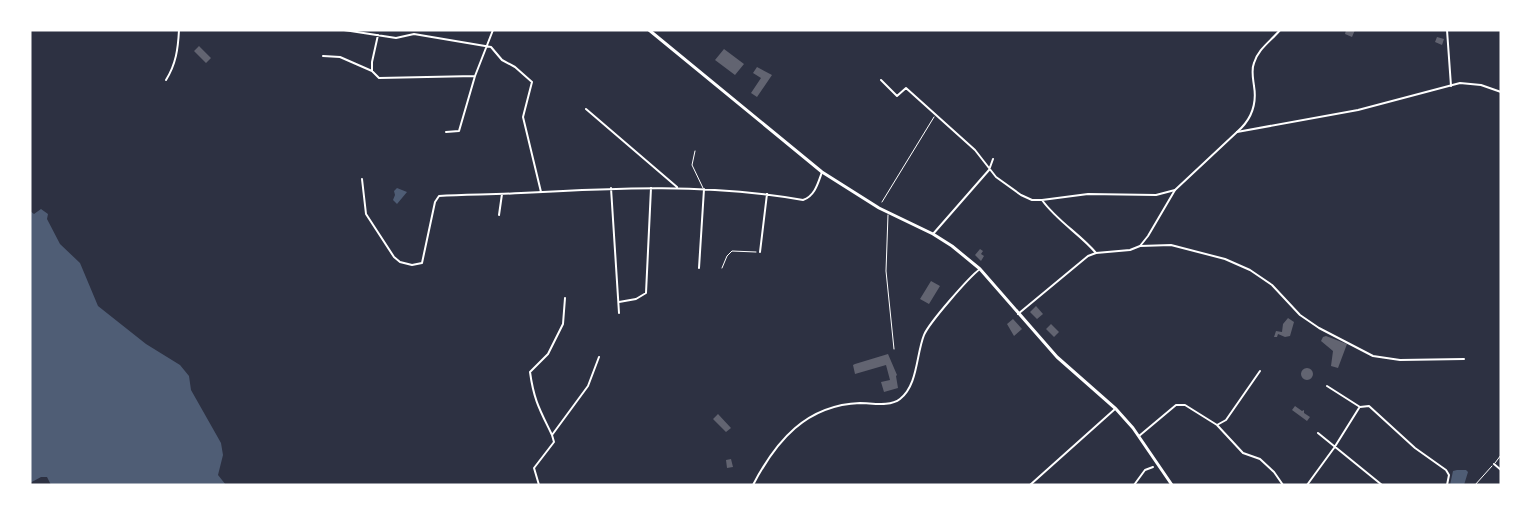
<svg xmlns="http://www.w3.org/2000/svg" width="1531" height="515" font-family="'Source Sans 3',sans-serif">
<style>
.water{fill:#4f5d75}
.building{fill:#626471}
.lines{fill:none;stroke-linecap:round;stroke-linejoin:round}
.path{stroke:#fff;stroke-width:1}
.service{stroke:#fff;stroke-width:1}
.minor{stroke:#fff;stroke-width:2}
.tertiary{stroke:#fff;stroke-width:2}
.secondary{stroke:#fff;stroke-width:3}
</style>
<rect width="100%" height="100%" fill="#2d3142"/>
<!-- water -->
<path class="water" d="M397,188L407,192L397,204L393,200L395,195L394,191Z
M41,209L48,214L47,219L60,244L80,263L98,306L146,344L180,365L189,376L191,390L221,443L223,455L218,475L226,485H51L47,477H41L30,483V211L34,214Z
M1457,470H1466L1468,472L1464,485H1450L1453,471Z"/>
<!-- building -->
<path class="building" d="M1346,30H1355L1352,37L1345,34Z
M1437,37L1444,39L1442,45L1435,42Z
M199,46L211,58L206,63L194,51Z
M724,49L744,64L735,75L715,60Z
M757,67L772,75L757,97L751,93L761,78L753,73Z
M980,249L983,251L981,254L984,256L981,261L975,255Z
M931,281L940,286L929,304L920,299Z
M1036,306L1043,314L1037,319L1030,312Z
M1288,318L1294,322L1290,336L1285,337L1278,334L1277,337H1274L1276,331L1282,332L1283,324Z
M1013,319L1022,329L1014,336L1007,324Z
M1051,324L1059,332L1054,337L1046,329Z
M1326,336L1347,344L1338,368L1331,366L1333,351L1321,341L1323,337Z
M888,354L897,375L896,376L898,388L884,392L881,382L890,380L886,365L855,374L853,365L855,364Z
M1301 374a6 6 0 1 1 12 0a6 6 0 1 1-12 0Z
M1295,406L1302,411L1304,410V413L1310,417L1307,421L1292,410Z
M718,414L731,428L726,432L713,419Z
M731,459L733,467L727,468L726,460Z"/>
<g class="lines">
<!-- path -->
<path class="path" d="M722,268L727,256L732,251L756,252"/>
<!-- service -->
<path class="service" d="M695,151L692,165L703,188
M882,202L934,117
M888,215L886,271L894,349
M1495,463L1501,455
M1475,485L1492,466"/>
<!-- minor -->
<path class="minor" d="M344,30L396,38L414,34L491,47L502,60L515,67L532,82L523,117L541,192
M1447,30L1451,86
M378,35L372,62V71L379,78L475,76L493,30
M323,56L340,57L372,71
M166,80C176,64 178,49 179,30
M881,80L897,96L906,88L975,150L996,177L1021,195L1032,200H1042
M586,109L677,187
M446,132L459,131L475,76
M1237,132C1251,120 1257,104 1254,86C1253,78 1251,70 1254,63C1258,49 1271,41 1280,30
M362,179L366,214L394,257L400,262L412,265L422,263L435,202L439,196C466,194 493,195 521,193C615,188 709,183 803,200C815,196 818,183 822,172
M611,188L619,313
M499,215L502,194
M933,234L989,170L993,159
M1140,246L1171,245L1225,259L1250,270L1272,285L1300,315L1319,328L1373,356L1400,360L1464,359
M760,252L767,194
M1096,253C1080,234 1057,221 1042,200L1088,194L1156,195L1175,190
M699,268L704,189
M565,298L563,324L548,354L530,372C534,401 540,410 552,435L588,386L599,357
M619,302L636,299L646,293L651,188
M1327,386L1360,407L1369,406L1415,448L1446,470L1449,475L1447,485
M1217,425L1226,420L1260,371
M1318,433L1382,485
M1139,436L1176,405H1185L1217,425L1243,453L1260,459L1274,472L1283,485
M1494,464L1501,470
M539,485L534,468L554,442L552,435
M753,485C776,441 806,405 860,403C872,403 890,407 900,399C918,385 916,355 924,335C929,323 969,277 980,269
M1030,485L1115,409
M1134,485L1145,470L1153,467
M1307,485L1334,448L1359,408"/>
<!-- tertiary -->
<path class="tertiary" d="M1018,314L1088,256L1096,253L1130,250L1140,246L1148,236L1175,190L1237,132L1358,110L1460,83L1481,85L1501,92"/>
<!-- secondary -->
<path class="secondary" d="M649,30L822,172L879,208L933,234L952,246L980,269L1057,357L1116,409L1133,428L1172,485"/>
</g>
<!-- border -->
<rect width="1531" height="515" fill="none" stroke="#ffffff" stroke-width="63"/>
</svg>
